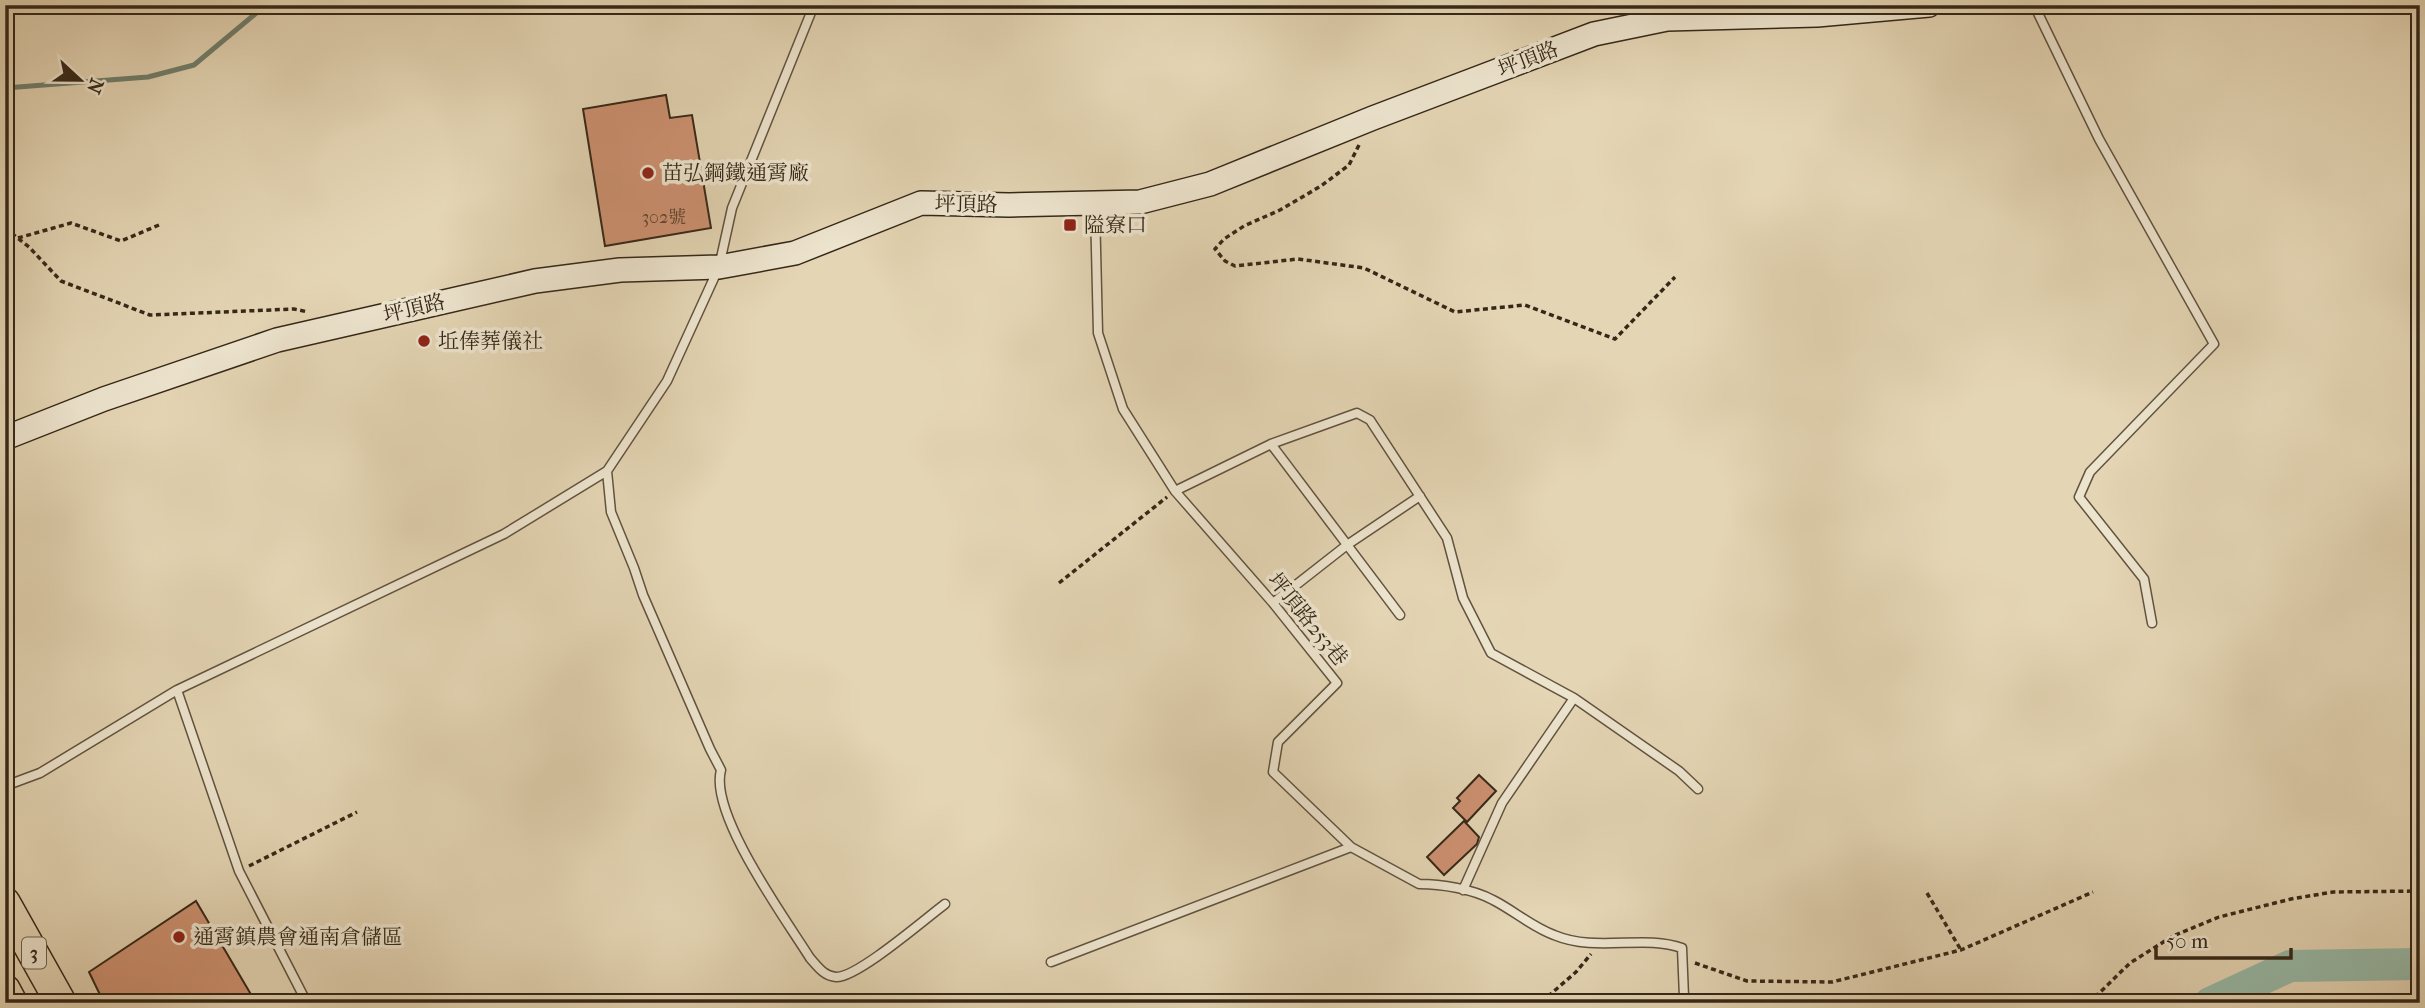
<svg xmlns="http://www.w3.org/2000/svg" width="2425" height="1008" font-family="'IM FELL French Canon','Noto Serif TC',serif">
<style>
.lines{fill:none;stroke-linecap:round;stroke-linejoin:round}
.stream{stroke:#707f6e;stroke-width:5}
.river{stroke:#97b9a7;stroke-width:32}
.building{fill:#cd9171;stroke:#352818;stroke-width:2}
.lane-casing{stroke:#61533f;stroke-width:11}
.secondary-casing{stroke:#352818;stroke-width:26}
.highway-casing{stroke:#352818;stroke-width:33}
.path{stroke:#352818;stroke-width:3.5;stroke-dasharray:5 3.5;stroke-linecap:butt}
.lane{stroke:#ede4ce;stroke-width:8}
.secondary{stroke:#ede4ce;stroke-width:23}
.highway{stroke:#e4d5b4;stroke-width:30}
.poi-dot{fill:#8f2418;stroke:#ede4ce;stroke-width:2.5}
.labels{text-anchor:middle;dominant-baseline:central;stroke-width:7;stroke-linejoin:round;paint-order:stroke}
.number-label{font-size:18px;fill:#5b422e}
.shield{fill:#ede4ce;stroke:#6c604f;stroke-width:2}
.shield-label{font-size:19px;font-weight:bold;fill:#352818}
.street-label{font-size:21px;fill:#352818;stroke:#ede4ce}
.poi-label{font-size:21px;fill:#352818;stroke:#ede4ce;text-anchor:start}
</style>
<rect width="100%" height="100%" fill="#e4d5b4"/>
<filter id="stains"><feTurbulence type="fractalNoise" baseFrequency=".00286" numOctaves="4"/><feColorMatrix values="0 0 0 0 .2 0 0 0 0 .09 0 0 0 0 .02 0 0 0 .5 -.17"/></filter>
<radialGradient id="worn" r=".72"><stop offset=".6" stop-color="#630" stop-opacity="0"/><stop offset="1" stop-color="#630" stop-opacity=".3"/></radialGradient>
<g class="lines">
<!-- stream -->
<path class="stream" d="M5,88L148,77L194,65L266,5"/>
<!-- river -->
<path class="river" d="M2210,1003L2290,966L2420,964"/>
</g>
<!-- building -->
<path class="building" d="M666,95L670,118L692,115L711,228L605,246L583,109Z
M1479,775L1496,791L1467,822L1453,808L1460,801L1457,798Z
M1464,821L1479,837L1477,844L1444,875L1427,857Z
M196,901L256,1003H104L89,972Z"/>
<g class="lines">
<defs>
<path id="lane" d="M814,5L732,208L719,267L667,381L607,471L611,512L634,568L643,595L710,749L721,770C709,814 785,918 810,958C818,967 824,976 836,977C857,978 925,919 945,904
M2034,5L2099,139L2214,344L2090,472L2079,497L2144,579L2152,623
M1095,207L1098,333L1123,409L1175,491L1273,603L1337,683L1278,742L1273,772L1351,847L1419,884C1441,884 1473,889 1493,900C1513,910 1532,927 1554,935C1597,953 1643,934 1682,948L1684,997L1681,1003
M1271,444L1400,615
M1175,491L1271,444L1357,413L1370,420L1447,538L1463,598L1491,653L1574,698
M1273,603L1347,545L1420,496
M177,690L239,871L307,1003
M5,786L40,773L177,690L504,534L607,471
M1463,890L1502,803L1574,698L1679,771L1698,789
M1051,962L1351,847"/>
<path id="secondary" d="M5,438L104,399L277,340L535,281L620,270L719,267L795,253L921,203L1009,205L1140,202L1210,184L1373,118L1594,34L1667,19L1817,15L1929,5"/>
<path id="highway" d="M5,903L61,1003
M5,990L12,1003"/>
</defs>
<!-- lane casing -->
<use href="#lane" class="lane-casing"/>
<!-- secondary casing -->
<use href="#secondary" class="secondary-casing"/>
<!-- highway casing -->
<use href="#highway" class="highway-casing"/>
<!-- path -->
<path class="path" d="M1359,145L1349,165L1321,186L1280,210L1244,226L1224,239L1215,249L1225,261L1235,266L1298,259L1364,268L1455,312L1525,305L1615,339L1675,277
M5,228L29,247L61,281L150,315L294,309L308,312
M18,238L71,223L121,241L159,225
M1059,583L1167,497
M249,866L357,812
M1927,893L1961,950
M1695,963L1747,981L1832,982L1961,950L2093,892
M1543,1003L1545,999L1576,972L1591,954
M2089,1003L2130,963L2173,936L2219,917L2291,899L2333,892L2420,891"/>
<!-- lane -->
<use href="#lane" class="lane"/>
<!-- secondary -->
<use href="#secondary" class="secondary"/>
<!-- highway -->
<use href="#highway" class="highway"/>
</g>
<!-- markers -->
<g class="poi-dot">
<circle cx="648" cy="173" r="7"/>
<rect x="1063" y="218" width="14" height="14" rx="3.5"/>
<circle cx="424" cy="341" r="7"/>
<circle cx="179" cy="937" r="7"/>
</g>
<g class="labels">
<!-- number labels -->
<g class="number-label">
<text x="664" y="217">302號</text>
</g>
<!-- shield labels -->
<rect class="shield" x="22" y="937.5" width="24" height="31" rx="5"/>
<g class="shield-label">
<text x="34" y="953">3</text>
</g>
<!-- street labels -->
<g class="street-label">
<text transform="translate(1528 59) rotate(-21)">坪頂路</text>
<text transform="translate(966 204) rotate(1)">坪頂路</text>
<text transform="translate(414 308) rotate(-13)">坪頂路</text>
<text transform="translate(1308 619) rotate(51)">坪頂路253巷</text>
</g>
<!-- poi labels -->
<g class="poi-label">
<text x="662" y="173">苗弘鋼鐵通霄廠</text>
<text x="1084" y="225">隘寮口</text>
<text x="438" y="341">坵俸葬儀社</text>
<text x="193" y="937">通霄鎮農會通南倉儲區</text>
</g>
</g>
<!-- margin -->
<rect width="2425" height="1008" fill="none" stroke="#e4d5b4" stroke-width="28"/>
<rect x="7" y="7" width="2411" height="994" fill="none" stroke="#352818" stroke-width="3.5"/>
<rect x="14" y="14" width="2397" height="980" fill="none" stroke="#352818" stroke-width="2"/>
<!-- north arrow -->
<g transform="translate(80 80) rotate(112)" stroke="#ede4ce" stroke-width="5" paint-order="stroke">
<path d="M0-5L12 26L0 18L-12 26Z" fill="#352818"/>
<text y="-10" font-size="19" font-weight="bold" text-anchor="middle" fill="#352818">N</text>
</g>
<!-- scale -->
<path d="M2156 948v10h135v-10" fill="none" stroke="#352818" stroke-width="3.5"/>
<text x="2166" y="948" font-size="21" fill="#352818" stroke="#ede4ce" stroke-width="5" paint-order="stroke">50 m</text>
<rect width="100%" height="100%" filter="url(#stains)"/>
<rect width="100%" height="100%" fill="url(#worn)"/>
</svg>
